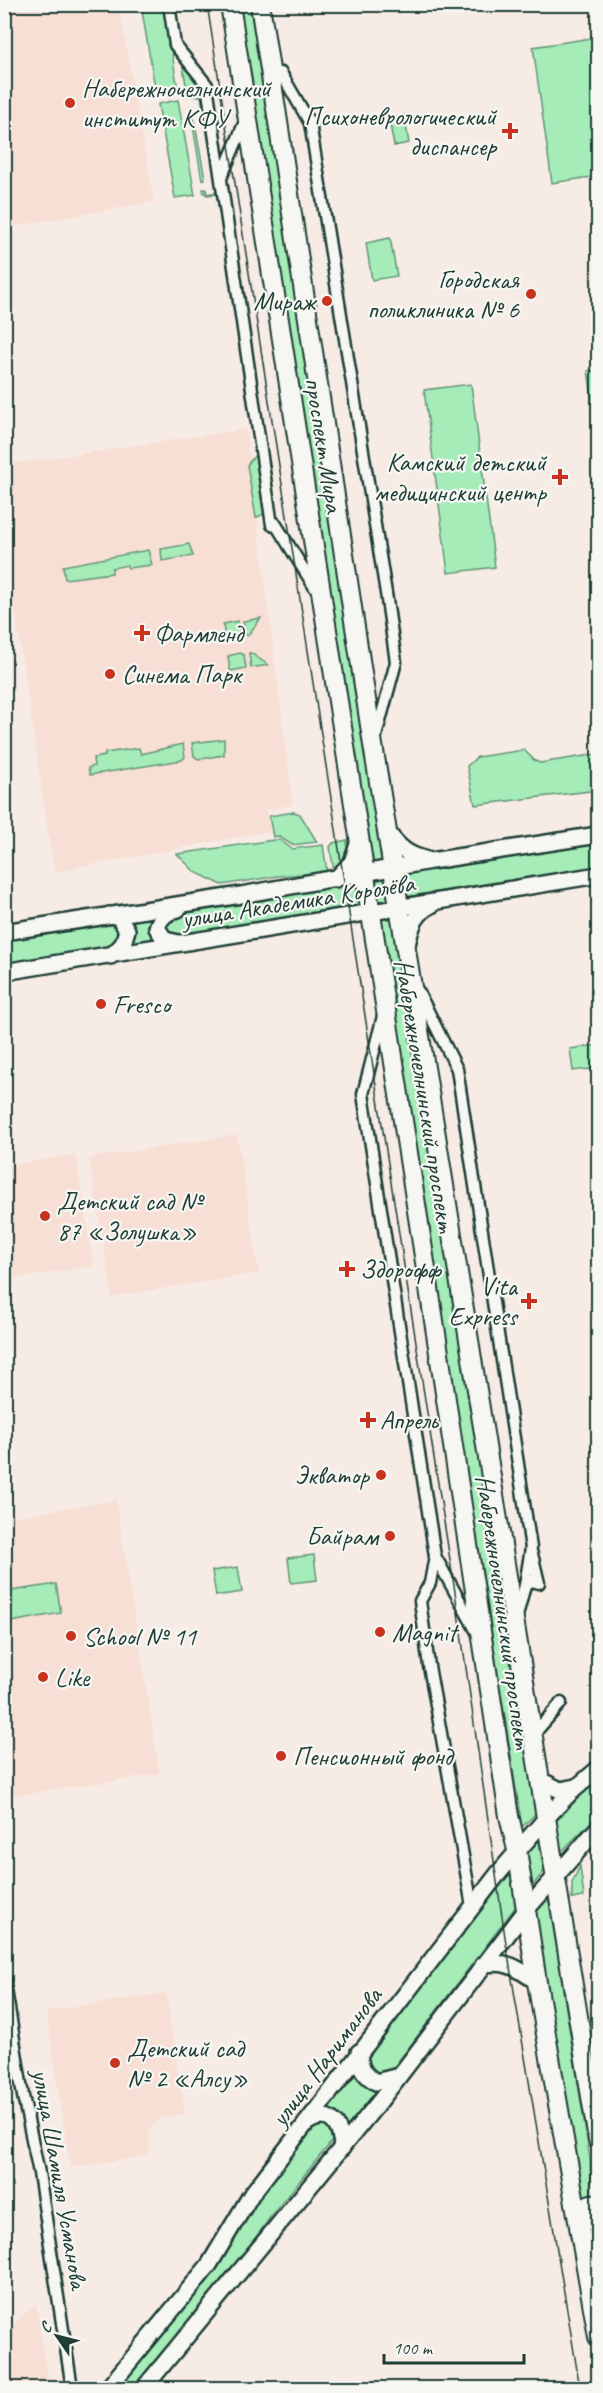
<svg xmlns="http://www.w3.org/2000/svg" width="603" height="2393" font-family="Caveat,sans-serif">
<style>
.built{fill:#f8dfd5}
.green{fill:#a5ecb9;stroke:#629476;stroke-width:1.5}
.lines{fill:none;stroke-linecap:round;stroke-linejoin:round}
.street-casing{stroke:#1f3d34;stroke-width:15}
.secondary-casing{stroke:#1f3d34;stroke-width:20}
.primary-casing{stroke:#1f3d34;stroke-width:22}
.street{stroke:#f6f6f2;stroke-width:10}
.secondary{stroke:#f6f6f2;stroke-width:15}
.primary{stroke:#f6f6f2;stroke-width:18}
.tram{stroke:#1f3d34;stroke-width:1.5}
.poi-dot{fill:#c8321e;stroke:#f6f6f2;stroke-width:2}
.labels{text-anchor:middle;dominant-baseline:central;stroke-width:4.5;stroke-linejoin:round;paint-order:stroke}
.poi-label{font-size:26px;fill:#1f3d34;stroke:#f6f6f2;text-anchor:start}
.street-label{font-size:26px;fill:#1f3d34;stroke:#f6f6f2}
</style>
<rect width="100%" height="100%" fill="#f7ece5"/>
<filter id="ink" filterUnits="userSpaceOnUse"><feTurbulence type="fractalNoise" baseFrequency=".0167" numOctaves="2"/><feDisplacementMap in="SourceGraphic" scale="12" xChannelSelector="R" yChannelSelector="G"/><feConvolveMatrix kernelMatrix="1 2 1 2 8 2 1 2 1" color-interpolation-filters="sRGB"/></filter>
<g filter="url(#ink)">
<!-- built -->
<path class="built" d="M5,4L119,5L154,202L5,228Z
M246,429L293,805L267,810L270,833L266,832L54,872L5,544L4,465Z
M237,1135L259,1273L112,1297L89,1158Z
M76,1154L94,1266L5,1280V1166Z
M116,1500L160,1774L12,1796L4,1754V1518Z
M166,1993L185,2114L161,2118L149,2131L150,2148L146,2156L70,2168L46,2011Z
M36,2303L49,2388H5V2332Z"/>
<!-- green -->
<path class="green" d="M141,5H164L178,90L156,94Z
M236,5H250L386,865L372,867Z
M598,37V176L552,183L533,47Z
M182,61L204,89L220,189L217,194L207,195L204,193L203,189H206L207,194L217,192L201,96H188Z
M178,100L195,195L175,198L158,104Z
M190,107H192L205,179L202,180Z
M404,115L409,143L394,146L389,119Z
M390,238L397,276L372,280L366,243Z
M598,370V435L588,371Z
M471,384L495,567L448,573L424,390Z
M257,453L266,511L264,514L256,518L247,465Z
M189,544L193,556L162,561L161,549Z
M148,550L152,565L128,568L127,565L112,568V573L65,579L63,566Z
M261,618L248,635H246L243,621Z
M238,621L240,634L237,638L225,640L223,624Z
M240,653L244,655L246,668L230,671L228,656Z
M249,653H251L268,665L251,668Z
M224,739V755L198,759L194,756L192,743Z
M183,744L185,757L182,760L90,775L88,768L94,766L93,758L105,756V753L139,748L141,754Z
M524,750L535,761L540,763L598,754V790L475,805L467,766L477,757Z
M294,812L300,814L317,842L292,845L278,836L273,837L269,816Z
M274,840H280L292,849L323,845L327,872L278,876L222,885L195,872L177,854Z
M347,840V860L334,872L330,847L333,843Z
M598,843V867L556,874L511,885L407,901L402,873Z
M388,876L392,904L378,906L373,879Z
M357,881L362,909L173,938L165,927L173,915L261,901L294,891Z
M395,914L531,1782L535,1814L522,1827L380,917Z
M126,918L154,920L152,931L157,943L129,948Z
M112,920L122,930L115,945L79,951L69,956L5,967V937Z
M598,1045V1068L573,1071L570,1049Z
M314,1555L317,1580L291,1583L288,1558Z
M238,1567L242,1592L216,1596L212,1571Z
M56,1584L61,1613L5,1623V1592Z
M598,1780V1815L560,1853L554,1819Z
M538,1835L544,1871L531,1888L526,1851Z
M580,1866L584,1897L572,1899V1883Z
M510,1873L517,1905L388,2075L373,2074L367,2061L369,2054Z
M548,1895L590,2159L592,2201L581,2202L535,1911Z
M353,2067L362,2082L375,2088L383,2086L346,2133C344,2118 335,2115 322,2111Z
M325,2121L334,2135L333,2140L271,2216L238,2264L137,2388H116L309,2127Z
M593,2213L598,2243V2306L585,2214Z"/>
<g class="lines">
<defs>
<path id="street" d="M169,4L175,45L207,85L272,525L275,523L317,591
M270,75L281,73L310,123L386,593L396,662L376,736
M222,176L246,119
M418,991L457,1069L531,1548L525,1585L517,1616
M383,1016L363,1094L435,1556L477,1632
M435,1556L430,1583L420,1601L429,1666L472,1906
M525,1585L532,1581L539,1583L532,1554
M533,1735L561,1703
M4,1977L23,2096L39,2173L72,2388"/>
<path id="secondary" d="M388,833C400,849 409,856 428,860
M336,879L352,862L359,841
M178,909C167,912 160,917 157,928L165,940L179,943
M109,915L119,917L127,930L123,944L111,956
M4,932L241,895L431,861L598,835
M407,945C411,926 415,913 433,904
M4,972L598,875
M540,1780L560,1790L576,1787
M483,1965C506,1959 519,1969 537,1982
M359,2052C360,2068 363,2074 376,2082L399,2076
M306,2123C330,2107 341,2125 342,2148
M108,2388L209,2265L251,2195L497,1875L547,1817L570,1793L598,1769
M144,2388L380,2101L527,1909L598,1828"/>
<path id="primary" d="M230,4L437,1340L509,1816L517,1850L537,1982L598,2337
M260,4L373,745L598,2140
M581,2225L582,2210C586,2205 592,2202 598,2205"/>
</defs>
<!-- street casing -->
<use href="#street" class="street-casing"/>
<!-- secondary casing -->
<use href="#secondary" class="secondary-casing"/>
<!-- primary casing -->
<use href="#primary" class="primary-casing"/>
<!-- street -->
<use href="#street" class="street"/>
<!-- secondary -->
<use href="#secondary" class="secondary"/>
<!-- primary -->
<use href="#primary" class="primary"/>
<!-- tram -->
<path class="tram" d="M207,4L455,1592L505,1937L580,2388"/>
</g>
</g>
<!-- markers -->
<g class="poi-dot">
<circle cx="70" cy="103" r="6"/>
<path d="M507 122h6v6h6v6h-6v6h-6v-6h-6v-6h6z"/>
<circle cx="531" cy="294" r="6"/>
<circle cx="327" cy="301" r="6"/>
<path d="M557 468h6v6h6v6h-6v6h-6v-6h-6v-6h6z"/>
<path d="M139 624h6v6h6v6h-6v6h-6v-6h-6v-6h6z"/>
<circle cx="110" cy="674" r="6"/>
<circle cx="101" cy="1004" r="6"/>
<circle cx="45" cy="1216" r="6"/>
<path d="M344 1260h6v6h6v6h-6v6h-6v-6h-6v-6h6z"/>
<path d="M526 1292h6v6h6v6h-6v6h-6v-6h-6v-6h6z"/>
<path d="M365 1411h6v6h6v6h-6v6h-6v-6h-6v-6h6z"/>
<circle cx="381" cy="1475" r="6"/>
<circle cx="390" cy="1536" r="6"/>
<circle cx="380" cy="1632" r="6"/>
<circle cx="71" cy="1636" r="6"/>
<circle cx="43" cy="1677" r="6"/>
<circle cx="281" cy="1756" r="6"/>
<circle cx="115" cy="2063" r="6"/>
</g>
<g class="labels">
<!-- poi labels -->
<g class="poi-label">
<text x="82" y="88">Набережночелнинский<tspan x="82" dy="30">институт КФУ</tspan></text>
<text x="496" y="116" text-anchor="end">Психоневрологический<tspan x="496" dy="30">диспансер</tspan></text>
<text x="519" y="279" text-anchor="end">Городская<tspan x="519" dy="30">поликлиника № 6</tspan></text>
<text x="315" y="301" text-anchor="end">Мираж</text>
<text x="546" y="462" text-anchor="end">Камский детский<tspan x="546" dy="30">медицинский центр</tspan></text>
<text x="154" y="633">Фармленд</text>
<text x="122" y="674">Синема Парк</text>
<text x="113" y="1004">Fresco</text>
<text x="57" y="1201">Детский сад №<tspan x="57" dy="30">87 «Золушка»</tspan></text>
<text x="360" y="1269">Здорофф</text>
<text x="517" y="1286" text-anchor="end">Vita<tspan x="517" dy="30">Express</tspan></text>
<text x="380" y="1420">Апрель</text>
<text x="369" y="1475" text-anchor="end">Экватор</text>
<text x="378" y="1536" text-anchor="end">Байрам</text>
<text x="392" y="1632">Magnit</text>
<text x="83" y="1636">School № 11</text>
<text x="55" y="1677">Like</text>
<text x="293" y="1756">Пенсионный фонд</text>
<text x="127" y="2048">Детский сад<tspan x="127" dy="30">№ 2 «Алсу»</tspan></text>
</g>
<!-- street labels -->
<g class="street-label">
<text transform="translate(324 445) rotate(81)">проспект Мира</text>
<text transform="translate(298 901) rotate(-9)">улица Академика Королёва</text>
<text transform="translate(425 1096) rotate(81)">Набережночелнинский проспект</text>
<text transform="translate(504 1612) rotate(82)">Набережночелнинский проспект</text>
<text transform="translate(326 2057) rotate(-53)">улица Нариманова</text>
<text transform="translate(60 2179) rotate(80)">улица Шамиля Усманова</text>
</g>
</g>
<!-- margin -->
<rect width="603" height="2393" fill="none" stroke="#f6f6f2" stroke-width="24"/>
<rect x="12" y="12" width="579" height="2369" fill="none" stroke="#1f3d34" stroke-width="2" filter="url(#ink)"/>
<!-- north arrow -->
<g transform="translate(57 2336) rotate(305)" stroke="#f6f6f2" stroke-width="4.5" paint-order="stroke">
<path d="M0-4.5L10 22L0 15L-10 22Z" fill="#1f3d34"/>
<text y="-9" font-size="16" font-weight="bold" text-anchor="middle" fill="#1f3d34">С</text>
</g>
<!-- scale -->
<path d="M384 2354v9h140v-9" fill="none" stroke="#1f3d34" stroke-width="3"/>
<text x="393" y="2354" font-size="18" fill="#1f3d34" stroke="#f6f6f2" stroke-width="4.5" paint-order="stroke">100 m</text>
</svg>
